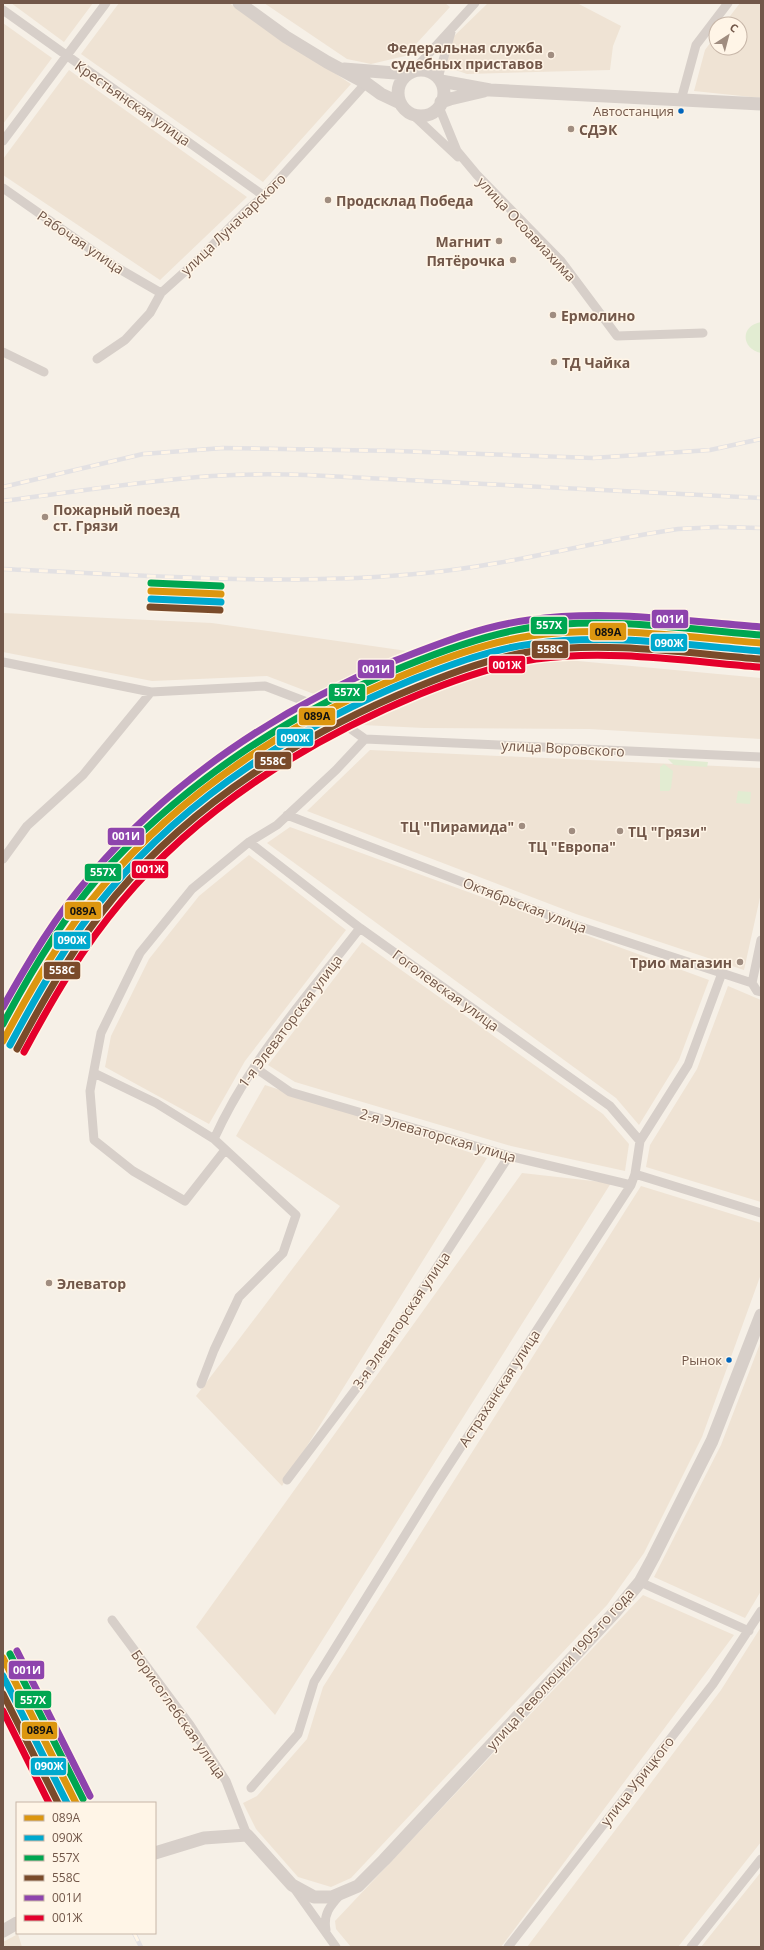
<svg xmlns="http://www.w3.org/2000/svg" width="764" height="1950" font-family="'Open Sans',sans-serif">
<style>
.residential{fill:#efe3d4}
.grass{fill:#e2ecd2}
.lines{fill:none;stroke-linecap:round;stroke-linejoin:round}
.street{stroke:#d7cfc9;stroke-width:9}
.secondary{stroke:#d7cfc9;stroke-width:13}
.rail-casing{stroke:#e3e1e3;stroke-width:4.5}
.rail{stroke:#fff5e7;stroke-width:3;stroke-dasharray:9;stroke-linecap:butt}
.rail-1-casing{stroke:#fff5e7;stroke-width:10}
.rail-2-casing{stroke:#fff5e7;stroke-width:10}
.rail-3-casing{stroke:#fff5e7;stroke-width:10}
.rail-4-casing{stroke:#fff5e7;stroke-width:10}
.rail-5-casing{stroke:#fff5e7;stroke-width:10}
.rail-6-casing{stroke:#fff5e7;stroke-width:10}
.rail-1{stroke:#dc960f;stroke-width:7}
.rail-2{stroke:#00a9ce;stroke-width:7}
.rail-3{stroke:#00a651;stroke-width:7}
.rail-4{stroke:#7a4b2a;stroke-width:7}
.rail-5{stroke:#8e44ad;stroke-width:7}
.rail-6{stroke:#e4002b;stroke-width:7}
.poi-dot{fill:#a08d80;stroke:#fff5e7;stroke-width:1.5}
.bus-dot{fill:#0065bd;stroke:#fff5e7;stroke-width:1.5}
.labels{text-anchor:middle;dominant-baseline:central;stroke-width:3;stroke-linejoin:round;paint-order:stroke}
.bus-label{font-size:13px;fill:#725749;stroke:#fff5e7;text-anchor:end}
.poi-label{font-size:14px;font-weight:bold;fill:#725749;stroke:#fff5e7;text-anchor:start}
.street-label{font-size:14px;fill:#725749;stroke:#fff5e7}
.line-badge{stroke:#fff5e7;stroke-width:1.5}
.badge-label{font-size:11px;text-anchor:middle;font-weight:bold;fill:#fff}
.pale-badge-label{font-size:11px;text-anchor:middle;font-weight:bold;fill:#111}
</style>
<rect width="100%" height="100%" fill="#f6f0e7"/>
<!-- residential -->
<path class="residential" d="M11,3H93L64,42Z
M119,3H229L351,84L263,182L81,54Z
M264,3H445L450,7L405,56L371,64L347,59Z
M488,3H577L621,26L613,46L610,70L467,74L444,66L452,38Z
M740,3H761V98L694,91L705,50L716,35V48H740V24H724Z
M3,23L52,58L3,124Z
M69,70L247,197L160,280L3,175V159Z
M3,613L212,623L428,654L327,699L267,676L152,681L3,652Z
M471,651L761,678V739L589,729L424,728L362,725L345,704L395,679Z
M370,750L761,768V893L744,970L576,914L307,811Z
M290,827L709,980L679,1060L639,1125L616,1098L267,843Z
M249,855L346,930L245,1061L209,1124L105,1067L111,1036L149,959L199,896Z
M362,942L603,1114L629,1144L625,1171L511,1146L295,1082L268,1065Z
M728,986L761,1000V1202L646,1167L650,1145L697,1069Z
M265,1085L487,1158L282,1486L196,1396L340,1206L236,1136Z
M522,1173L611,1183L275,1715L196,1627Z
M641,1186L761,1223V1274L702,1437L644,1553L607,1605L351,1878L331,1887L298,1877L256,1829L243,1803L257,1796L307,1739L323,1687Z
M761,1341V1591L745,1618L654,1577L721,1445Z
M643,1595L734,1635L501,1947H351L336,1929L335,1921Z
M761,1627V1842L678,1947H527L721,1690Z
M761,1872V1947H701Z
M18,1934L22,1947H3V1942Z"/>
<!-- grass -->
<path class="grass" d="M761,322V353C741,348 740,326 761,322Z
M668,759L708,762L707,767L674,765Z
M664,764L673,771L671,788L669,791H660V767Z
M738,791L751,792L750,804L736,803Z"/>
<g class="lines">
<!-- street -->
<path class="street" d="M3,10L264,196
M413,71L475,3
M438,78L451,32
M681,100L696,45L728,3
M439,107L457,151L477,175L561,261L617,336L703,333
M412,114L458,157
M3,141L106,3
M3,188L116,267L161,293
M3,352L44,372
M97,359L125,340L150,313L161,293L200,258L246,211L264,196L366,83
M3,662L151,692L265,686L320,707L365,739
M365,739L761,757
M287,815L572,924L752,983L757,991L761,992
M249,842L360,928L610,1106L640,1141
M3,859L27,826L83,775L151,692
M752,983L761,940
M254,1067L290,1092L509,1156L631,1185
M94,1073L156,1103L214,1139L296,1215L283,1253L239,1297L214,1350L201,1384
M214,1139C249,1061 308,995 360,928
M225,1150L185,1201L133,1171L94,1140L90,1091L101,1033L140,953L192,889L249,842L277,825L336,770L365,739
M635,1174L761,1213
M287,1480L371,1369L509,1156
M640,1582L749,1631
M112,1620L190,1725L226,1781L247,1835
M251,1788L298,1734L314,1682L433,1490L631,1185L635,1174L640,1141L688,1065L722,973
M294,1888L336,1947
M326,1930C323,1914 330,1906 340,1895
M508,1947L713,1684L761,1611
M691,1947L761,1859"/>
<!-- secondary -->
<path class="secondary" d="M239,3L286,37L327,62L366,83L381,94L400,103
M344,69L408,74
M398 93a23 23 0 1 1 46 0a23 23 0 1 1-46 0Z
M441,81L490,90L761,104
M441,102L450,99L484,91
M155,1853L204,1838L247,1835L292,1885L314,1897H332L358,1886L384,1860L615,1612L640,1582L653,1558L712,1441L761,1315
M3,1931L17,1923"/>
<defs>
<path id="rail" d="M3,487L143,454L223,448L397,451L593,458L710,450L761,439
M3,501C73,492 142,481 212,476C244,474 275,474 307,475L761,498
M3,569C143,575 286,587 426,573C511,565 594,541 678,529L719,527L761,528
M3,1677L67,1803
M134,1933L141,1947"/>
</defs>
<!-- rail casing -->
<use href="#rail" class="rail-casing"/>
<!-- rail -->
<use href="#rail" class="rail"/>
<defs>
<path id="rail-1" d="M151,591L221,594
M3,1041C32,987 63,933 103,886C184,789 295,719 411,672C450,656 489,642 530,636C607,625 685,637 761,643
M3,1658L76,1803"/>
<path id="rail-2" d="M151,599L221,602
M10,1045C39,991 69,938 109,891C189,795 299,726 414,679C452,664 492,649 532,644C608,633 685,645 760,651
M3,1676L67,1803"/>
<path id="rail-3" d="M151,583L221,586
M3,1024C30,973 60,922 98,878C181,784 289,713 405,666C444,650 485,635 527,628C604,616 684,629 761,635
M10,1654L83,1799"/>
<path id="rail-4" d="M150,607L220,610
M17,1049C46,995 76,943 115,896C194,802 304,733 417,687C454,672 494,657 534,651C608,641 685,653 760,659
M3,1694L58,1803"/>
<path id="rail-5" d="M3,1007C29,961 56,915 91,875C171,780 280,708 394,661C438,644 482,626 529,620C606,609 684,621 761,627
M17,1651L90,1796"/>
<path id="rail-6" d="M24,1052C52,1000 82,948 121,902C199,808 308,740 420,694C457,679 496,665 536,659C609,649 685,661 759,667
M3,1711L49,1803"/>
</defs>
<!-- rail-1 casing -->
<use href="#rail-1" class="rail-1-casing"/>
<!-- rail-2 casing -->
<use href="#rail-2" class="rail-2-casing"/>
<!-- rail-3 casing -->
<use href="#rail-3" class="rail-3-casing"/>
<!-- rail-4 casing -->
<use href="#rail-4" class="rail-4-casing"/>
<!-- rail-5 casing -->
<use href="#rail-5" class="rail-5-casing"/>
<!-- rail-6 casing -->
<use href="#rail-6" class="rail-6-casing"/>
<!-- rail-1 -->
<use href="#rail-1" class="rail-1"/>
<!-- rail-2 -->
<use href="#rail-2" class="rail-2"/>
<!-- rail-3 -->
<use href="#rail-3" class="rail-3"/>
<!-- rail-4 -->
<use href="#rail-4" class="rail-4"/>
<!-- rail-5 -->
<use href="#rail-5" class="rail-5"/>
<!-- rail-6 -->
<use href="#rail-6" class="rail-6"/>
</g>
<!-- markers -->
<g class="poi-dot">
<circle cx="551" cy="55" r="4"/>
<circle cx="571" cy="129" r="4"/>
<circle cx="328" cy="200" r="4"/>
<circle cx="499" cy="241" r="4"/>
<circle cx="513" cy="260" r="4"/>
<circle cx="553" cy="315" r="4"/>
<circle cx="554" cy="362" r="4"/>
<circle cx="45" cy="517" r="4"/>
<circle cx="522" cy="826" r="4"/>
<circle cx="572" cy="831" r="4"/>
<circle cx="620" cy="831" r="4"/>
<circle cx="740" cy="962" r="4"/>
<circle cx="49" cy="1283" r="4"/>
</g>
<g class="bus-dot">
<circle cx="681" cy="111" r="3.5"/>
<circle cx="729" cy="1360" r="3.5"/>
</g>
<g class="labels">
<!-- bus labels -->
<g class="bus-label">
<text x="674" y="111">Автостанция</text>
<text x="722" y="1360">Рынок</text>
</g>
<!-- poi labels -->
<g class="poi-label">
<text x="543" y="47" text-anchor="end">Федеральная служба<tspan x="543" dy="16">судебных приставов</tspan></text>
<text x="579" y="129">СДЭК</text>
<text x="336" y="200">Продсклад Победа</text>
<text x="491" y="241" text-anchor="end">Магнит</text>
<text x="505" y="260" text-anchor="end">Пятёрочка</text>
<text x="561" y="315">Ермолино</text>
<text x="562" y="362">ТД Чайка</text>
<text x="53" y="509">Пожарный поезд<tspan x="53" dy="16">ст. Грязи</tspan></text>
<text x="514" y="826" text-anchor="end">ТЦ "Пирамида"</text>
<text x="628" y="831">ТЦ "Грязи"</text>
<text x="572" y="846" text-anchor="middle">ТЦ "Европа"</text>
<text x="732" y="962" text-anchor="end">Трио магазин</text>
<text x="57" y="1283">Элеватор</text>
</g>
<!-- street labels -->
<g class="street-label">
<text transform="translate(133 103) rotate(35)">Крестьянская улица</text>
<text transform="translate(233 224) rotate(-44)">улица Луначарского</text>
<text transform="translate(527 229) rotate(47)">улица Осоавиахима</text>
<text transform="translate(81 242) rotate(34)">Рабочая улица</text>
<text transform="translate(563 748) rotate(3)">улица Воровского</text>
<text transform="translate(525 905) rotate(21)">Октябрьская улица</text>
<text transform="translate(446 990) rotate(36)">Гоголевская улица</text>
<text transform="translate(290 1021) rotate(-53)">1-я Элеваторская улица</text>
<text transform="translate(438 1135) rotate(16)">2-я Элеваторская улица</text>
<text transform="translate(401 1320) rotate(-56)">3-я Элеваторская улица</text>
<text transform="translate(499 1388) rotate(-57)">Астраханская улица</text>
<text transform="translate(560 1669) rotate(-48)">улица Революции 1905-го года</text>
<text transform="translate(179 1714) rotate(55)">Борисоглебская улица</text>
<text transform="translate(637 1781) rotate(-52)">улица Урицкого</text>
</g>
</g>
<g class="line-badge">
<rect x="651" y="609" width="38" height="20" rx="4" fill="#8e44ad"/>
<rect x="530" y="616" width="38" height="19" rx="4" fill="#00a651"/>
<rect x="589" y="622" width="38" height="19" rx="4" fill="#dc960f"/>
<rect x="650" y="633" width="38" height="19" rx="4" fill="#00a9ce"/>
<rect x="531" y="640" width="38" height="19" rx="4" fill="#7a4b2a"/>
<rect x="488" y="655" width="38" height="19" rx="4" fill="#e4002b"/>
<rect x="357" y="659" width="38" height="20" rx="4" fill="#8e44ad"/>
<rect x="328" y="683" width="38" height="19" rx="4" fill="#00a651"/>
<rect x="298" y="707" width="38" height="19" rx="4" fill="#dc960f"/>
<rect x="276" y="728" width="38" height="19" rx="4" fill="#00a9ce"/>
<rect x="254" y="751" width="38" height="19" rx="4" fill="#7a4b2a"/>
<rect x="107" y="827" width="38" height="19" rx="4" fill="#8e44ad"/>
<rect x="131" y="860" width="38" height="19" rx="4" fill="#e4002b"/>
<rect x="84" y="863" width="38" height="19" rx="4" fill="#00a651"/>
<rect x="64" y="901" width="38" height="19" rx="4" fill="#dc960f"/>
<rect x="53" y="931" width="38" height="19" rx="4" fill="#00a9ce"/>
<rect x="43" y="961" width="38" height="19" rx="4" fill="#7a4b2a"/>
<rect x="8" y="1660" width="37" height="20" rx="4" fill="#8e44ad"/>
<rect x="14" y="1690" width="38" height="19" rx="4" fill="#00a651"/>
<rect x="21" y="1721" width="37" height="19" rx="4" fill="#dc960f"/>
<rect x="30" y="1757" width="37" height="19" rx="4" fill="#00a9ce"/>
</g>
<g class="badge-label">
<text x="670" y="623">001И</text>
<text x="549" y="629">557Х</text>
<text x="669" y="647">090Ж</text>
<text x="550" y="653">558С</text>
<text x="507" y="669">001Ж</text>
<text x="376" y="673">001И</text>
<text x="347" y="696">557Х</text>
<text x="295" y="742">090Ж</text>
<text x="273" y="765">558С</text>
<text x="126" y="840">001И</text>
<text x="150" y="873">001Ж</text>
<text x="103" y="876">557Х</text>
<text x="72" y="944">090Ж</text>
<text x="62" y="974">558С</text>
<text x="27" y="1674">001И</text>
<text x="33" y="1704">557Х</text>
<text x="49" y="1770">090Ж</text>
</g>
<g class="pale-badge-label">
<text x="608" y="636">089А</text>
<text x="317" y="720">089А</text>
<text x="83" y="915">089А</text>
<text x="40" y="1734">089А</text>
</g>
<!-- border -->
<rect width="764" height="1950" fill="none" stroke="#725749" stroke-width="8"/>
<!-- legend -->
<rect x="16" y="1802" width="140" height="132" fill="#fff5e7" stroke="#c7b6a8"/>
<rect x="24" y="1815" width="20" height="6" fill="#dc960f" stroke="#c7b6a8"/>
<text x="52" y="1822" font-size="12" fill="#725749">089А</text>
<rect x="24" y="1835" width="20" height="6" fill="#00a9ce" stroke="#c7b6a8"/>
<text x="52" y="1842" font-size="12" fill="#725749">090Ж</text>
<rect x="24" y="1855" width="20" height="6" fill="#00a651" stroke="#c7b6a8"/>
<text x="52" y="1862" font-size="12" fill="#725749">557Х</text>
<rect x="24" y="1875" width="20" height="6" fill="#7a4b2a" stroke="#c7b6a8"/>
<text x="52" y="1882" font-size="12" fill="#725749">558С</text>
<rect x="24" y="1895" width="20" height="6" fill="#8e44ad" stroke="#c7b6a8"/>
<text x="52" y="1902" font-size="12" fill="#725749">001И</text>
<rect x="24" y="1915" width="20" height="6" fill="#e4002b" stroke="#c7b6a8"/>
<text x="52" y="1922" font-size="12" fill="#725749">001Ж</text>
<!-- north arrow -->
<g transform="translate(728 36) rotate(36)"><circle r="19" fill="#fff5e7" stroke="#c7b6a8"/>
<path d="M0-3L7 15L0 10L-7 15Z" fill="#a08d80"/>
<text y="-6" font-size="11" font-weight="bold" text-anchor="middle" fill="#725749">С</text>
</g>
</svg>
